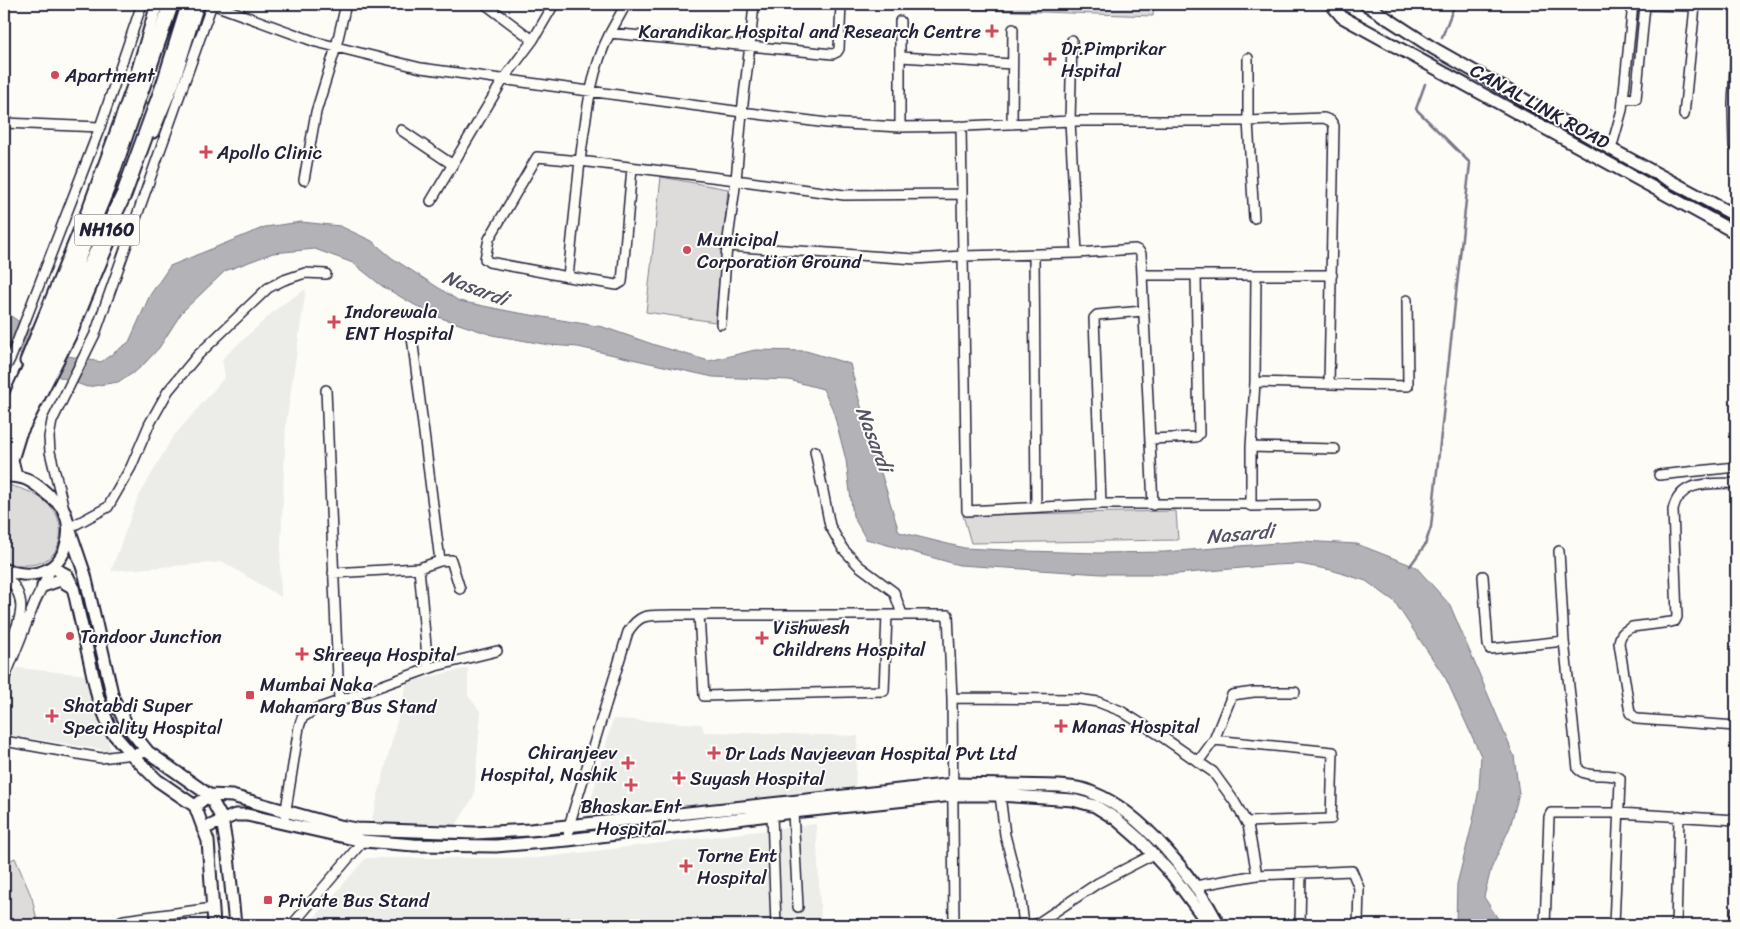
<svg xmlns="http://www.w3.org/2000/svg" width="1740" height="929" font-family="Sriracha,sans-serif">
<style>
.built{fill:#ecece9}
.green{fill:#dddcdb;stroke:#807f8b}
.water{fill:#b2b2b7;stroke:#787885}
.lines{fill:none;stroke-linecap:round;stroke-linejoin:round}
.stream{stroke:#787885;stroke-width:2.5}
.minor-casing{stroke:#22223b;stroke-width:12}
.major-casing{stroke:#22223b;stroke-width:15}
.highway-casing{stroke:#22223b;stroke-width:18}
.minor{stroke:#fdfcf7;stroke-width:9}
.major{stroke:#fdfcf7;stroke-width:11}
.highway{stroke:#fdfcf7;stroke-width:14}
.poi-dot{fill:#d1495b;stroke:#fdfcf7;stroke-width:2}
.labels{text-anchor:middle;dominant-baseline:central;stroke-width:4;stroke-linejoin:round;paint-order:stroke}
.shield{fill:#fdfcf7;stroke:#646373;stroke-width:1}
.shield-label{font-size:18px;font-weight:bold;fill:#22223b}
.poi-label{font-size:19px;fill:#22223b;stroke:#fdfcf7;text-anchor:start}
.street-label{font-size:19px;fill:#22223b;stroke:#fdfcf7}
.water-label{font-size:20px;font-style:italic;fill:#545466;stroke:#fdfcf7}
</style>
<rect width="100%" height="100%" fill="#fdfcf7"/>
<filter id="ink" filterUnits="userSpaceOnUse"><feTurbulence type="fractalNoise" baseFrequency=".02" numOctaves="2"/><feDisplacementMap in="SourceGraphic" scale="10" xChannelSelector="R" yChannelSelector="G"/><feConvolveMatrix kernelMatrix="1 2 1 2 8 2 1 2 1" color-interpolation-filters="sRGB"/></filter>
<g filter="url(#ink)">
<!-- built -->
<path class="built" d="M306,289L286,424L280,568L281,597L223,562L111,571L137,500L172,438L225,377L222,359L280,306Z
M4,599L9,603L11,622L4,636Z
M17,668L87,675L111,751L4,734V697Z
M468,668V696L481,712L474,796L455,827L371,823L407,682Z
M613,719L702,724L704,732L858,736L855,787L586,818Z
M816,824L821,925H308L366,858H538Z"/>
<!-- green -->
<path class="green" d="M875,4H1154L1153,16L875,6Z
M661,177L728,189L715,322L646,312Z
M4,485C12,485 22,489 30,492C37,496 44,499 50,505C64,520 65,549 46,560C35,567 16,566 4,562Z
M1176,511L1178,540L971,543L963,515Z
M15,858L32,898L38,925H4V863Z"/>
<!-- water -->
<path class="water" d="M301,222L340,226L372,241L392,258L459,301L513,312L603,327L655,345L709,361L755,350L806,351L850,364L860,403L899,532L964,548L1025,551L1099,553L1165,552L1302,541L1357,544L1416,567L1450,605L1514,756L1519,794L1510,827L1491,869L1484,897L1502,925H1461L1456,921L1457,884L1472,825L1479,789L1481,756L1446,679L1394,601L1366,581L1331,570L1299,564L1274,565L1177,574H1102L959,565L866,539L853,516L846,460L833,410L823,389L789,380L713,377L578,347L549,345L492,335L432,315L382,286L353,263L315,249L273,253L225,271L182,312L159,348L144,364L135,372L118,382L87,387L60,377L29,361L4,341V309L11,316L68,356L101,362L129,342L150,295L170,266L265,227Z"/>
<g class="lines">
<!-- stream -->
<path class="stream" d="M1442,37L1455,4
M1410,566L1425,545L1431,527L1470,163L1416,109L1425,84"/>
<defs>
<path id="minor" d="M212,4L316,42L421,68L742,112L750,45L754,4
M485,4L533,40
M610,33L626,4
M1072,40L1070,121L1077,253
M901,57L1012,64
M1248,58V121L1254,218
M1623,98L1636,99L1645,5L1695,6L1684,115
M4,123L100,127
M1012,124L1013,29
M961,126L967,511L1101,504H1247L1251,506V447L1255,382L1256,275
M900,127V21
M401,130L453,165
M1734,146L1733,104L1736,49
M1611,149L1622,110L1633,4
M632,168L622,282L617,285L568,277L580,161L736,180L742,112L827,123L900,127L966,126L1070,121H1248L1324,118L1331,121L1334,126L1329,384
M304,180L316,112L336,47L346,4
M431,201L503,80L533,40L554,4
M727,246L915,259L962,256L1077,253L1135,249L1139,251L1141,254L1153,505
M1034,255L1036,506
M1142,275H1332
M568,277L489,262L485,259L489,239L537,157L580,161C586,118 590,72 610,33L833,54L837,52L839,49L841,4
M721,324L727,246L736,180L844,195L962,194
M412,337L440,561L419,568L428,668
M4,371L12,355L100,127L142,4
M1255,382L1408,386L1407,300
M326,390L339,701
M1150,439L1196,437L1199,434L1196,275
M1251,447L1335,449
M815,451L830,526L843,549L859,566L894,592L902,614
M1659,475L1736,467
M1736,483C1710,484 1680,479 1673,510L1677,617L1675,621L1671,622L1632,627C1624,631 1620,634 1619,643L1630,713L1637,719L1736,726
M1101,504L1094,318L1097,315L1143,311
M1251,506L1315,505
M64,509L50,452L49,437L52,421L95,334L212,4
M69,528L108,507L131,467L149,425L168,391L197,356L268,288L284,280L305,273L326,274
M1559,551L1564,641L1578,769C1588,779 1608,772 1620,778V781L1614,925
M440,561L451,560L460,589
M333,573L419,568
M4,575C35,602 16,626 4,657
M1483,576L1488,645L1490,649L1564,641
M699,615L704,696L884,691L887,615
M4,680L35,602L52,567
M952,698L1078,699L1098,702L1121,711L1161,736L1213,772L1234,801L1248,825L1257,875
M1214,740L1333,752L1331,819L1246,822
M4,741L101,758L148,752
M1198,762L1214,740L1232,695L1254,692H1295
M1000,795L1005,835L1020,893L1024,925
M793,812L798,907
M772,815L776,925
M285,816L299,727L302,718L314,710L436,666L497,651
M568,840L569,826L628,632C641,611 651,616 674,615H948L952,698L954,925
M1195,886L1257,875L1352,871L1359,888L1358,924
M569,923L573,925
M120,925L121,921L124,920L213,908
M292,925L363,841
M1035,925L1098,883L1154,854
M1300,925L1301,873
M1545,925L1549,817L1551,813H1618L1736,820
M1676,925L1679,816
M1735,925L1736,911"/>
<path id="major" d="M1331,4L1342,17L1736,233
M1365,4L1433,48L1611,149L1736,216
M153,132L173,84L198,4
M26,361L89,207L133,86L157,4
M4,476C23,475 31,480 45,492C51,498 61,503 64,511C75,534 65,567 38,573C26,576 15,573 4,570
M16,476L12,460L20,434L70,336L112,235
M69,528L85,575L113,698L128,727L148,752L209,795L222,819L228,856L235,925
M52,567L67,575L73,587L98,698L111,731L132,755L157,780L195,806L208,841L214,925
M43,586L60,580L72,587
M195,806L209,795L232,796L339,826L356,829L475,833L530,830L954,784L1059,786C1071,787 1083,788 1093,793C1142,812 1195,879 1219,925
M203,829L235,815H247L363,841L414,845L496,846L568,840L793,812L953,795H1000L1073,800L1095,806L1116,819L1140,840L1173,876L1209,925"/>
<path id="highway" d="M4,424L54,316L107,188L171,4
M4,448L124,194L164,84L189,4"/>
</defs>
<!-- minor casing -->
<use href="#minor" class="minor-casing"/>
<!-- major casing -->
<use href="#major" class="major-casing"/>
<!-- highway casing -->
<use href="#highway" class="highway-casing"/>
<!-- minor -->
<use href="#minor" class="minor"/>
<!-- major -->
<use href="#major" class="major"/>
<!-- highway -->
<use href="#highway" class="highway"/>
</g>
</g>
<!-- markers -->
<g class="poi-dot">
<path d="M989.5 23.5h5v5h5v5h-5v5h-5v-5h-5v-5h5z"/>
<path d="M1047.5 51.5h5v5h5v5h-5v5h-5v-5h-5v-5h5z"/>
<circle cx="55" cy="75" r="5"/>
<path d="M203.5 144.5h5v5h5v5h-5v5h-5v-5h-5v-5h5z"/>
<circle cx="687" cy="250" r="5"/>
<path d="M331.5 314.5h5v5h5v5h-5v5h-5v-5h-5v-5h5z"/>
<circle cx="70" cy="636" r="5"/>
<path d="M759.5 630.5h5v5h5v5h-5v5h-5v-5h-5v-5h5z"/>
<path d="M299.5 646.5h5v5h5v5h-5v5h-5v-5h-5v-5h5z"/>
<rect x="245" y="690" width="10" height="10" rx="2.5"/>
<path d="M49.5 708.5h5v5h5v5h-5v5h-5v-5h-5v-5h5z"/>
<path d="M1058.5 718.5h5v5h5v5h-5v5h-5v-5h-5v-5h5z"/>
<path d="M711.5 745.5h5v5h5v5h-5v5h-5v-5h-5v-5h5z"/>
<path d="M625.5 755.5h5v5h5v5h-5v5h-5v-5h-5v-5h5z"/>
<path d="M676.5 770.5h5v5h5v5h-5v5h-5v-5h-5v-5h5z"/>
<path d="M628.5 777.5h5v5h5v5h-5v5h-5v-5h-5v-5h5z"/>
<path d="M683.5 858.5h5v5h5v5h-5v5h-5v-5h-5v-5h5z"/>
<rect x="263" y="895" width="10" height="10" rx="2.5"/>
</g>
<g class="labels">
<!-- shield labels -->
<rect class="shield" x="74.5" y="214.5" width="65" height="31" rx="4"/>
<g class="shield-label">
<text x="107" y="230">NH160</text>
</g>
<!-- poi labels -->
<g class="poi-label">
<text x="981" y="31" text-anchor="end">Karandikar Hospital and Research Centre</text>
<text x="1061" y="48">Dr.Pimprikar<tspan x="1061" dy="22">Hspital</tspan></text>
<text x="65" y="75">Apartment</text>
<text x="217" y="152">Apollo Clinic</text>
<text x="697" y="239">Municipal<tspan x="697" dy="22">Corporation Ground</tspan></text>
<text x="345" y="311">Indorewala<tspan x="345" dy="22">ENT Hospital</tspan></text>
<text x="773" y="627">Vishwesh<tspan x="773" dy="22">Childrens Hospital</tspan></text>
<text x="80" y="636">Tandoor Junction</text>
<text x="313" y="654">Shreeya Hospital</text>
<text x="260" y="684">Mumbai Naka<tspan x="260" dy="22">Mahamarg Bus Stand</tspan></text>
<text x="63" y="705">Shatabdi Super<tspan x="63" dy="22">Speciality Hospital</tspan></text>
<text x="1072" y="726">Manas Hospital</text>
<text x="617" y="752" text-anchor="end">Chiranjeev<tspan x="617" dy="22">Hospital, Nashik</tspan></text>
<text x="725" y="753">Dr Lads Navjeevan Hospital Pvt Ltd</text>
<text x="690" y="778">Suyash Hospital</text>
<text x="631" y="806" text-anchor="middle">Bhaskar Ent<tspan x="631" dy="22">Hospital</tspan></text>
<text x="697" y="855">Torne Ent<tspan x="697" dy="22">Hospital</tspan></text>
<text x="278" y="900">Private Bus Stand</text>
</g>
<!-- street labels -->
<g class="street-label">
<text transform="translate(1540 106) rotate(29)">CANAL LINK ROAD</text>
</g>
<!-- water labels -->
<g class="water-label">
<text transform="translate(475 288) rotate(21)">Nasardi</text>
<text transform="translate(874 439) rotate(69)">Nasardi</text>
<text transform="translate(1240 534) rotate(-5)">Nasardi</text>
</g>
</g>
<!-- margin -->
<rect width="1740" height="929" fill="none" stroke="#fdfcf7" stroke-width="20"/>
<rect x="10" y="10" width="1720" height="909" fill="none" stroke="#22223b" stroke-width="2" filter="url(#ink)"/>
</svg>
